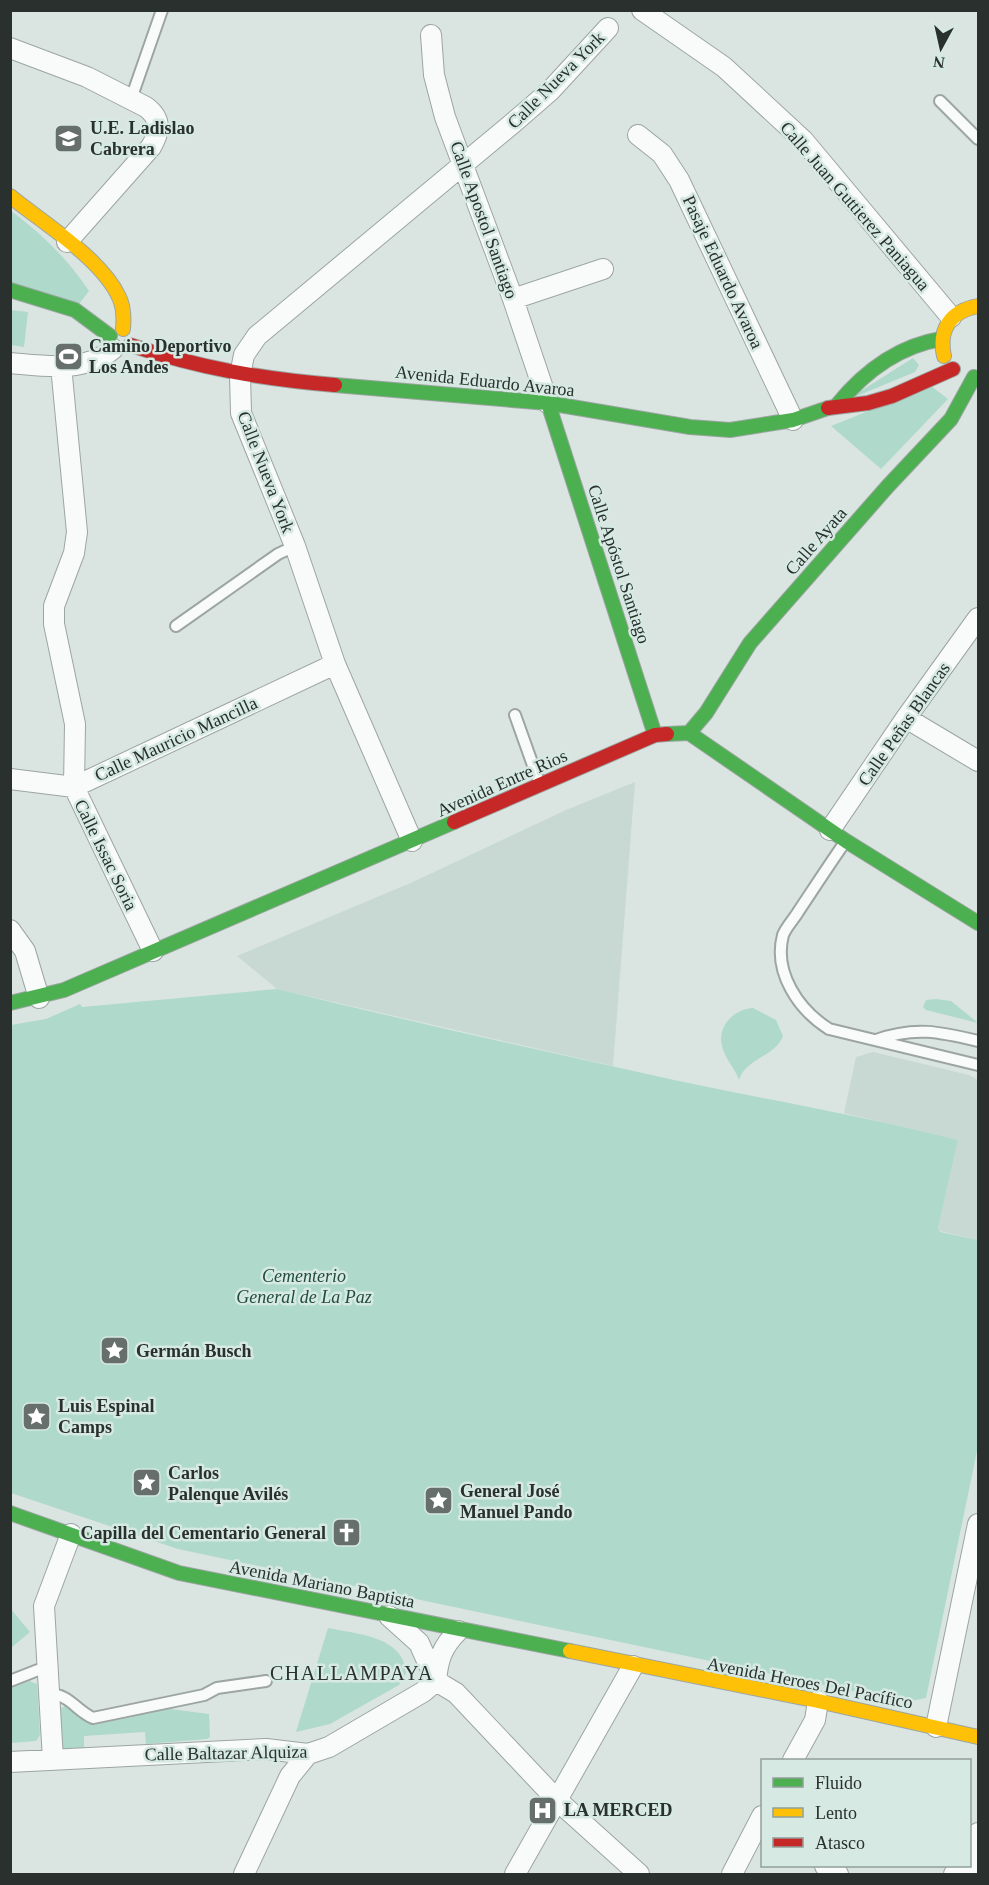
<svg xmlns="http://www.w3.org/2000/svg" width="989" height="1885" font-family="'Times New Roman',serif">
<style>
.built{fill:#c7d9d2}
.green{fill:#afd9cb}
.lines{fill:none;stroke-linecap:round;stroke-linejoin:round}
.lane-casing{stroke:#9ca5a2;stroke-width:14}
.street-casing{stroke:#9ca5a2;stroke-width:22}
.fast-casing{stroke:#9ca5a2;stroke-width:16}
.slow-casing{stroke:#9ca5a2;stroke-width:16}
.jam-casing{stroke:#9ca5a2;stroke-width:16}
.lane{stroke:#f9fbfa;stroke-width:10}
.street{stroke:#f9fbfa;stroke-width:20}
.fast{stroke:#4caf50;stroke-width:14}
.slow{stroke:#ffc107;stroke-width:14}
.jam{stroke:#c62828;stroke-width:14}
.labels{text-anchor:middle;dominant-baseline:central;stroke-width:5;stroke-linejoin:round;paint-order:stroke}
.street-label{font-size:18px;fill:#29302e;stroke:#d6e9e2}
.poi-label{font-size:18px;font-weight:bold;fill:#29302e;stroke:#d6e9e2;text-anchor:start}
.park-label{font-size:18px;font-style:italic;fill:#224c3f;stroke:#d6e9e2}
.neighbourhood-label{font-size:20px;letter-spacing:1.5px;fill:#29302e;stroke:#d6e9e2}
</style>
<rect width="100%" height="100%" fill="#dae5e1"/>
<!-- built -->
<path class="built" d="M635,782L613,1066L277,989L237,956L413,882L566,810Z
M873,1052L969,1075L978,1080V1240L940,1231L938,1228L958,1140L844,1113L856,1057Z"/>
<!-- green -->
<path class="green" d="M10,210C41,233 68,259 89,291L79,304L11,286Z
M11,310L28,312L24,347L11,345Z
M913,358L919,365L915,372L845,401Z
M931,386L948,399L881,469L831,426Z
M277,989C409,1021 541,1051 674,1080C769,1100 864,1116 958,1140L938,1228L940,1232L978,1240V1446L926,1698L905,1702L178,1549L11,1493V1025L46,1019L80,1004L82,1007Z
M936,999L951,1001L978,1023L926,1010L923,1007L926,1000Z
M753,1008L776,1020L783,1036C775,1057 746,1058 739,1080C735,1068 725,1059 722,1046C717,1026 734,1009 753,1008Z
M10,1608L30,1632L11,1648H10Z
M328,1628C356,1634 404,1636 406,1673L399,1685L330,1724L296,1732Z
M29,1681L37,1684L40,1735L36,1741L11,1743V1688Z
M66,1706L76,1709L87,1720L99,1723L163,1708L209,1714L210,1737L207,1739L146,1744L145,1732L84,1736V1749H62L58,1709Z"/>
<g class="lines">
<defs>
<path id="lane" d="M131,99L162,10
M940,101L978,139
M176,626L278,554L295,546
M515,715L540,785
M845,842C829,865 814,888 798,912C794,919 786,927 783,935C773,973 799,1010 829,1029L978,1065
M876,1040C915,1026 940,1032 978,1041
M10,1681L38,1670H46
M48,1694C70,1694 75,1710 93,1718L204,1695L217,1688L266,1681"/>
<path id="street" d="M642,10L724,67L803,140L951,317
M431,35L434,75L445,117L513,299L548,403
M10,48L87,77L146,107C162,119 160,132 151,147L67,242
M638,135L662,154L679,180L793,420
M513,299L603,269
M10,363C45,366 85,373 113,349
M61,366L77,532L74,553L54,606V624L75,724L74,787L153,951
M906,718L978,761
M10,779L74,787L335,664
M830,830L906,718L978,618
M412,841L335,664L295,546L241,413L240,375L244,355L257,336L513,123L550,91L608,28
M10,930L25,951L39,998
M389,1616L419,1643L436,1681L456,1693L558,1801L639,1874
M936,1727L978,1524
M53,1760L44,1606L71,1534
M793,1760L815,1720L818,1701
M10,1762L266,1749L308,1754L329,1747L423,1692L436,1681C438,1659 442,1647 458,1631
M970,1849L978,1833
M970,1863L978,1870
M825,1866L838,1874
M244,1874L290,1776L308,1754
M515,1874L633,1666
M732,1874L762,1816
M954,1874L959,1866"/>
<path id="fast" d="M10,290L75,310L110,336
M335,385L548,403L690,427L730,430L793,420L828,408
M548,403L655,735
M837,405C864,372 899,346 941,339
M689,733L706,713L750,643L888,486L951,419L974,377
M667,734L689,733L846,841L978,923
M10,1003L64,990L454,822
M10,1513L179,1573L570,1651"/>
<path id="slow" d="M10,196C43,223 101,258 119,297C124,307 124,318 123,329
M944,356C938,329 951,311 978,306
M570,1651L818,1701L978,1737"/>
<path id="jam" d="M130,345C200,368 261,379 335,385
M828,408L868,403L892,396L953,369
M454,822L655,735L667,734"/>
</defs>
<!-- lane casing -->
<use href="#lane" class="lane-casing"/>
<!-- street casing -->
<use href="#street" class="street-casing"/>
<!-- fast casing -->
<use href="#fast" class="fast-casing"/>
<!-- slow casing -->
<use href="#slow" class="slow-casing"/>
<!-- jam casing -->
<use href="#jam" class="jam-casing"/>
<!-- lane -->
<use href="#lane" class="lane"/>
<!-- street -->
<use href="#street" class="street"/>
<!-- fast -->
<use href="#fast" class="fast"/>
<!-- slow -->
<use href="#slow" class="slow"/>
<!-- jam -->
<use href="#jam" class="jam"/>
</g>
<!-- icons -->
<defs>
<symbol id="school-square" viewBox="-11 -11 22 22"><rect x="-9" y="-9" width="18" height="18" rx="4" fill="#676f6d" stroke="#d6e9e2"/><path d="M0-5L7-2L0 1L-7-2ZM-4 1L0 2.5L4 1V4Q0 6-4 4Z" fill="#fff"/></symbol>
<symbol id="stadium-square" viewBox="-11 -11 22 22"><rect x="-9" y="-9" width="18" height="18" rx="4" fill="#676f6d" stroke="#d6e9e2"/><path d="M0-5a6.5 5 0 1 0 0 10a6.5 5 0 1 0 0-10ZM-3.5-1.8h7v3.6h-7Z" fill="#fff"/></symbol>
<symbol id="sight-square" viewBox="-11 -11 22 22"><rect x="-9" y="-9" width="18" height="18" rx="4" fill="#676f6d" stroke="#d6e9e2"/><path d="M0-6L1.8-2.2L6-1.7L2.9 1.2L3.7 5.4L0 3.3L-3.7 5.4L-2.9 1.2L-6-1.7L-1.8-2.2Z" fill="#fff"/></symbol>
<symbol id="church-square" viewBox="-11 -11 22 22"><rect x="-9" y="-9" width="18" height="18" rx="4" fill="#676f6d" stroke="#d6e9e2"/><path d="M-1.2-6h2.4v3.5h3.3v2.4h-3.3V6h-2.4V-.1h-3.3v-2.4h3.3Z" fill="#fff"/></symbol>
<symbol id="hospital-square" viewBox="-11 -11 22 22"><rect x="-9" y="-9" width="18" height="18" rx="4" fill="#676f6d" stroke="#d6e9e2"/><path d="M-5-5h3v3.5h4V-5h3V5h-3V1.5h-4V5h-3Z" fill="#fff"/></symbol>
</defs>
<g fill-rule="evenodd">
<use href="#school-square" x="52" y="122" width="33" height="33"/>
<use href="#stadium-square" x="52" y="340" width="33" height="33"/>
<use href="#sight-square" x="98" y="1334" width="33" height="33"/>
<use href="#sight-square" x="20" y="1400" width="33" height="33"/>
<use href="#sight-square" x="130" y="1466" width="33" height="33"/>
<use href="#sight-square" x="422" y="1484" width="33" height="33"/>
<use href="#church-square" x="330" y="1516" width="33" height="33"/>
<use href="#hospital-square" x="526" y="1794" width="33" height="33"/>
</g>
<g class="labels">
<!-- street labels -->
<g class="street-label">
<text transform="translate(556 80) rotate(-45)">Calle Nueva York</text>
<text transform="translate(855 206) rotate(49)">Calle Juan Guttierez Paniagua</text>
<text transform="translate(484 220) rotate(70)">Calle Apostol Santiago</text>
<text transform="translate(723 272) rotate(65)">Pasaje Eduardo Avaroa</text>
<text transform="translate(485 381) rotate(6)">Avenida Eduardo Avaroa</text>
<text transform="translate(266 472) rotate(69)">Calle Nueva York</text>
<text transform="translate(816 541) rotate(-49)">Calle Ayata</text>
<text transform="translate(619 564) rotate(72)">Calle Apóstol Santiago</text>
<text transform="translate(904 724) rotate(-55)">Calle Peñas Blancas</text>
<text transform="translate(176 739) rotate(-25)">Calle Mauricio Mancilla</text>
<text transform="translate(502 783) rotate(-24)">Avenida Entre Rios</text>
<text transform="translate(106 855) rotate(64)">Calle Issac Soria</text>
<text transform="translate(322 1584) rotate(11)">Avenida Mariano Baptista</text>
<text transform="translate(810 1683) rotate(11)">Avenida Heroes Del Pacífico</text>
<text transform="translate(226 1753) rotate(-1)">Calle Baltazar Alquiza</text>
</g>
<!-- poi labels -->
<g class="poi-label">
<text x="90" y="128">U.E. Ladislao<tspan x="90" dy="21">Cabrera</tspan></text>
<text x="89" y="346">Camino Deportivo<tspan x="89" dy="21">Los Andes</tspan></text>
<text x="136" y="1351">Germán Busch</text>
<text x="58" y="1406">Luis Espinal<tspan x="58" dy="21">Camps</tspan></text>
<text x="168" y="1473">Carlos<tspan x="168" dy="21">Palenque Avilés</tspan></text>
<text x="460" y="1491">General José<tspan x="460" dy="21">Manuel Pando</tspan></text>
<text x="326" y="1533" text-anchor="end">Capilla del Cementario General</text>
<text x="564" y="1810">LA MERCED</text>
</g>
<!-- park labels -->
<g class="park-label">
<text x="304" y="1276">Cementerio<tspan x="304" dy="21">General de La Paz</tspan></text>
</g>
<!-- neighbourhood labels -->
<g class="neighbourhood-label">
<text x="352" y="1673">CHALLAMPAYA</text>
</g>
</g>
<!-- border -->
<rect width="989" height="1885" fill="none" stroke="#29302e" stroke-width="24"/>
<!-- legend -->
<rect x="761" y="1759" width="210" height="108" fill="#d6e9e2" stroke="#919f9a" stroke-width="1.5"/>
<rect x="773" y="1778" width="30" height="9" fill="#4caf50" stroke="#919f9a" stroke-width="1.5"/>
<text x="815" y="1789" font-size="18" fill="#29302e">Fluido</text>
<rect x="773" y="1808" width="30" height="9" fill="#ffc107" stroke="#919f9a" stroke-width="1.5"/>
<text x="815" y="1819" font-size="18" fill="#29302e">Lento</text>
<rect x="773" y="1838" width="30" height="9" fill="#c62828" stroke="#919f9a" stroke-width="1.5"/>
<text x="815" y="1849" font-size="18" fill="#29302e">Atasco</text>
<!-- north arrow -->
<g transform="translate(941 48) rotate(188)" stroke="#d6e9e2" stroke-width="4.5" paint-order="stroke">
<path d="M0-4.5L10 22L0 15L-10 22Z" fill="#29302e"/>
<text y="-9" font-size="16" font-weight="bold" text-anchor="middle" fill="#29302e">N</text>
</g>
</svg>
